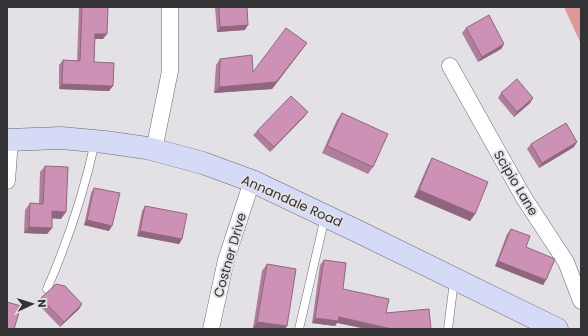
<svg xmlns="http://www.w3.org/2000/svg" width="588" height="336" font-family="Poppins,sans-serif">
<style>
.forest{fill:#df9899}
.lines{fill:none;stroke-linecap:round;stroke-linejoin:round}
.service-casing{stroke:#6b696e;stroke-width:9}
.minor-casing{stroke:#6b696e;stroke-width:17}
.secondary-casing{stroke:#6b696e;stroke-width:23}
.service{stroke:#fff;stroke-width:8}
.minor{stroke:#fff;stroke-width:16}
.secondary{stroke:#d5dbf7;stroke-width:22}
.wall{fill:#b07d9c}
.shaded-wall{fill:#90667f}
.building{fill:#cd91b5;stroke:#90667f}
.labels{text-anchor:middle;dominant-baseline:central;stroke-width:4;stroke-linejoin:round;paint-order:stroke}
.street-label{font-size:13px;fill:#333234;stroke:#e3e0e6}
</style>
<rect width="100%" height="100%" fill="#e3e0e6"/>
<!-- forest -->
<path class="forest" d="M564,7H581V44Z"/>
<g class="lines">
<defs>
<path id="service" d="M47,289C68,241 84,192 95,142
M299,329L325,217
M448,329L454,281"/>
<path id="minor" d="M450,66L524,198L566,262L581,301
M154,150L170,71V7
M7,181L10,140
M211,329L226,260L252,181"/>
<path id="secondary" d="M7,140L61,138L105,142L147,148L203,163L252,181L357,231L557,329"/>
</defs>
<!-- service casing -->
<use href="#service" class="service-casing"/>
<!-- minor casing -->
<use href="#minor" class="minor-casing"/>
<!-- secondary casing -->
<use href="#secondary" class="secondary-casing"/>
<!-- service -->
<use href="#service" class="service"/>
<!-- minor -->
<use href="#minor" class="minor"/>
<!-- secondary -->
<use href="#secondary" class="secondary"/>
</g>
<!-- wall -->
<path class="wall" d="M79,7H108L103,39H95L94,62L109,91L59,89V65L63,60L77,61Z
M215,7H253H247L245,30L217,32Z
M466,28L504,44L501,49L478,62L462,33Z
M307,43L272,89L214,93L216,65L220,59L253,72Z
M501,93L533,98L530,103L514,117L498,98Z
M308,112L304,117L270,152L253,135L257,131Z
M342,113L373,167L368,174L322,153L337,120Z
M531,144L574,147L539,168L527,149Z
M432,158L475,214L470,221L414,197L428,165Z
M45,166L61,219L52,218V228L47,234L24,233L25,210L30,203L39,204L40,172Z
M94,188L109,231L84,225L91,193Z
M145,206L182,239L179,244L137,236L142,211Z
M511,229L546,280L543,285L495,266L507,234Z
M324,260L343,289L386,313L337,323L335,326L312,323L320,265Z
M267,264L287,326L285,329H256L253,328L262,271Z
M41,298L82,304L79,309L60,327L37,303Z"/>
<!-- shaded-wall -->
<path class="shaded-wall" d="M248,25L245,30L217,32L220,27Z
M95,34H107L103,39H91Z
M307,43L272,89L214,93L219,87L276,82Z
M504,44L501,49L478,62L482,57Z
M62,84L113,86L109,91L59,89Z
M533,98L530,103L514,117L517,112Z
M308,112L304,117L270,152L274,147Z
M577,142L574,147L539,168L542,163Z
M419,190L475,214L470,221L414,197Z
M52,211L66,212L61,219L48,218Z
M87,220L112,226L109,231L84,225Z
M29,227L52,228L47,234L24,233Z
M140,231L182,239L179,244L137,236Z
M498,261L546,280L543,285L495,266Z
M82,304L79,309L60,327L64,322Z
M339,317L392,329H366L337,323L335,326L312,323L315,318Z
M257,322L287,326L285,329H256L253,328Z"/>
<!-- building -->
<path class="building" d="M82,7H108L107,34H95L94,62L114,63L113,86L62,84L63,60L80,61Z
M219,7H247L248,25L220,27Z
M489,15L504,44L482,57L466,28Z
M286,28L307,43L276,82L219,87L220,59L252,55L253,72Z
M517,79L533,98L517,112L501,93Z
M291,96L308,112L274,147L257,131Z
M342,113L388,134L373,167L327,146Z
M566,123L577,142L542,163L531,144Z
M432,158L488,182L475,214L419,190Z
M45,166L68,167L66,212L52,211V228L29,227L30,203L43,204Z
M94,188L120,193L112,226L87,220Z
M145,206L187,214L182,239L140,231Z
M511,229L530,236L526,247L555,259L546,280L498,261Z
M324,260L346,263L343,289L389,299L386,313L429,309L431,329H392L339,317L338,321L315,318Z
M267,264L296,269L287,326L257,322Z
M56,284L65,286L82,304L64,322L41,298Z
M7,302L21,306L14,329H7Z"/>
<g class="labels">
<!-- street labels -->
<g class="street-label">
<text transform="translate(516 183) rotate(59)">Scipio Lane</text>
<text transform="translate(292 201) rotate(24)">Annandale Road</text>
<text transform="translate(230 255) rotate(-74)">Costner Drive</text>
</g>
</g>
<!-- border -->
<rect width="588" height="336" fill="none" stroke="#333234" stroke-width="16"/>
<!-- north arrow -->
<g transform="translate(32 304) rotate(86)" stroke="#e3e0e6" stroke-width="3" paint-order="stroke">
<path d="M0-3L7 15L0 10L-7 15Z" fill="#333234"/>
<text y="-6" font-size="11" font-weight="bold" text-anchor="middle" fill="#333234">N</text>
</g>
</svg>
